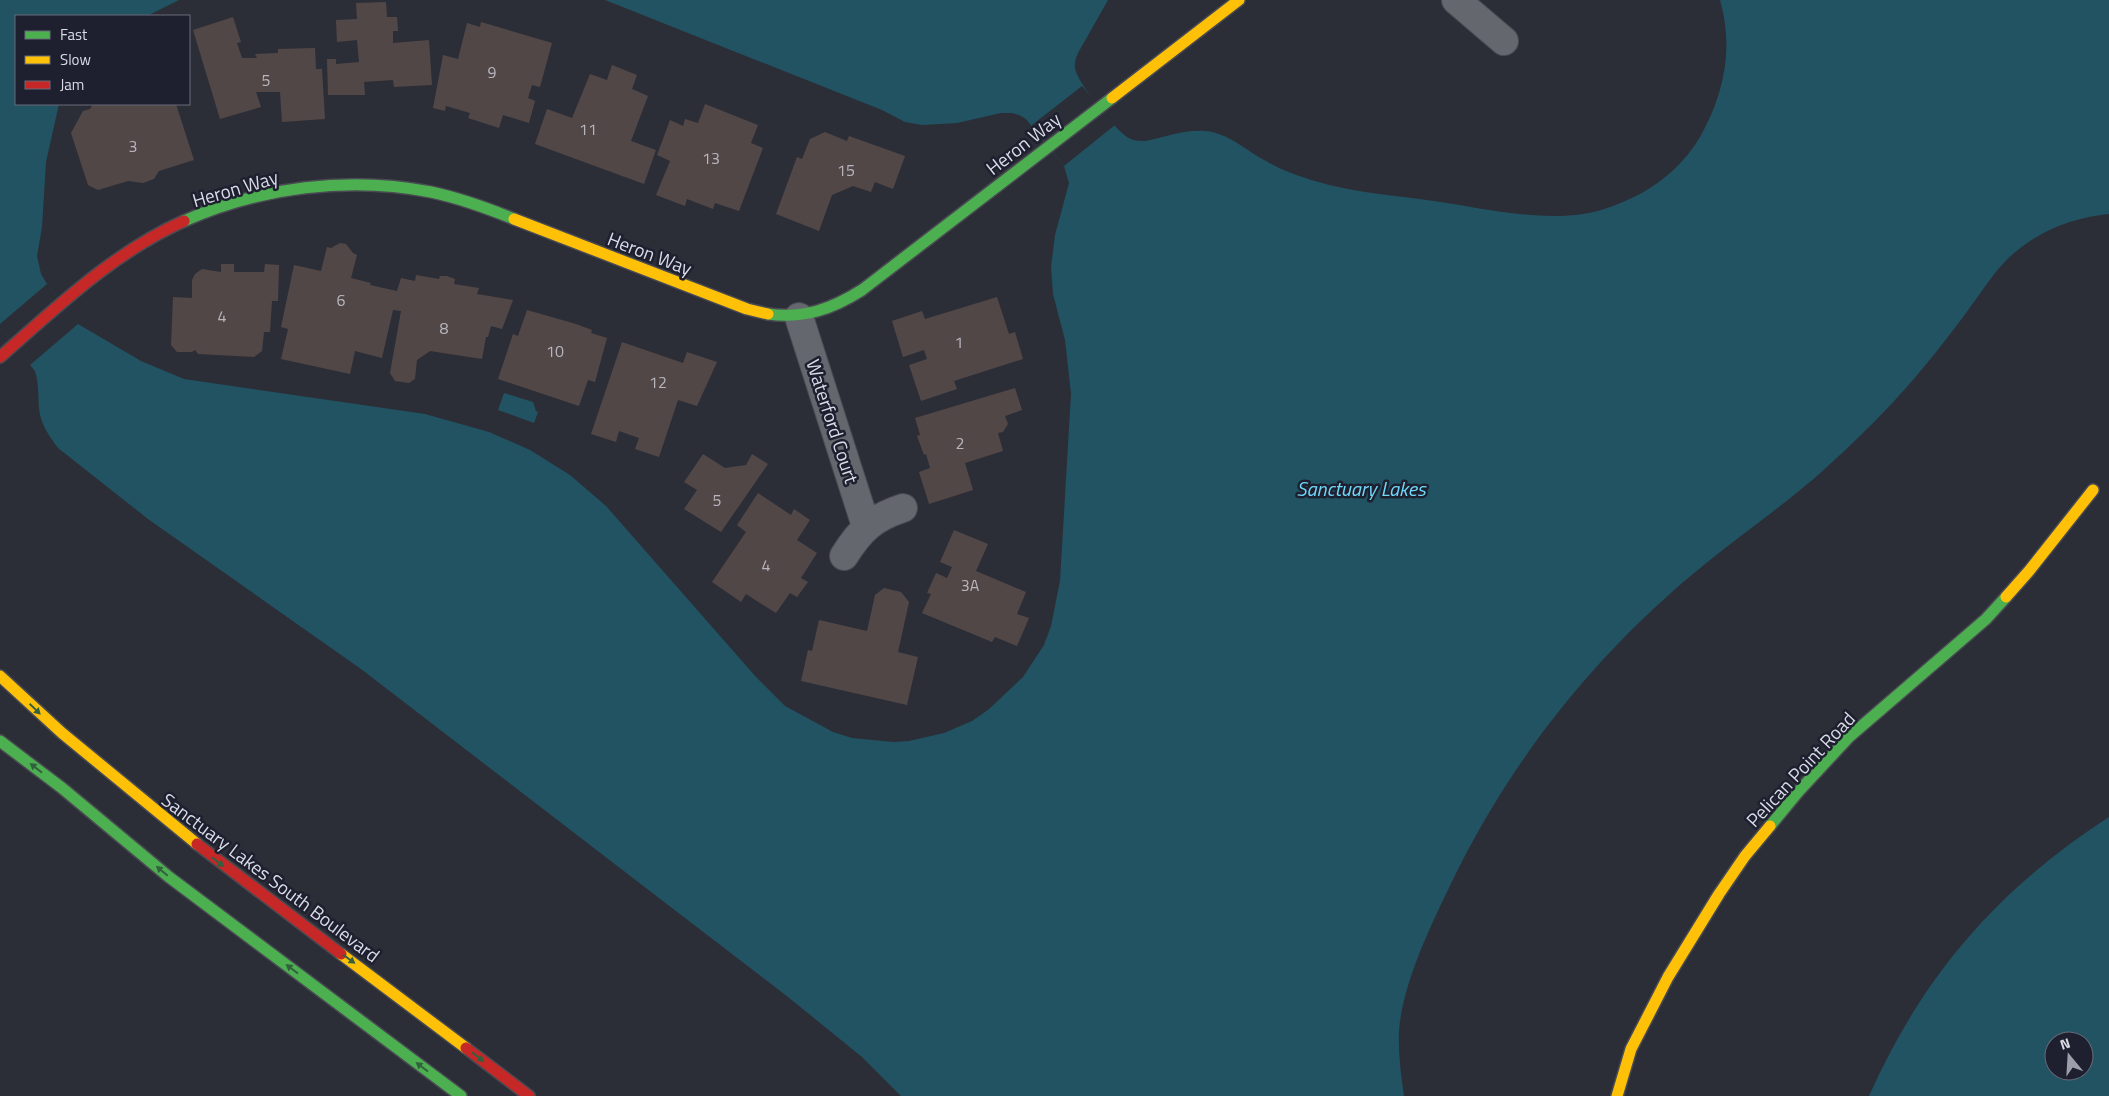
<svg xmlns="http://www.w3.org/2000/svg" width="2109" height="1096" font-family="'Titillium Web',sans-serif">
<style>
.water{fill:#215363;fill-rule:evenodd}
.pier{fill:#2c2e37}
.building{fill:#524747}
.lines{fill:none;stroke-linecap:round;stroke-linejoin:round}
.street-casing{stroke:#494a52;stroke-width:30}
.fast-casing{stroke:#494a52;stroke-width:14}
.slow-casing{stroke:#494a52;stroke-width:14}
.jam-casing{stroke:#494a52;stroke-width:14}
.street{stroke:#65676e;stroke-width:28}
.fast{stroke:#4caf50;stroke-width:11}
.slow{stroke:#ffc107;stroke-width:11}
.jam{stroke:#c62828;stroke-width:11}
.oneway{fill:#33603e}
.labels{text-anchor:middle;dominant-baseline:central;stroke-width:5;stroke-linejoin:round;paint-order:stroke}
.number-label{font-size:16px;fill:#b7b6bf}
.street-label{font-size:19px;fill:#d9dbe7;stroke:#1e2030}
.water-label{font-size:20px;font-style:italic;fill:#6fd9fa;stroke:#1e2030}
</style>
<rect width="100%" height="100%" fill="#2c2e37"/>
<!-- water -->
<path class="water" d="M0,0H179L147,16H16V104H59L46,162L42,227L37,256L41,274L47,284L78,324L141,361L184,379L425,414L489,432L530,450L570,475L606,506L756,677L785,706L833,732L852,738L893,742L909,741L944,733L972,721L988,710L1023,677L1044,645L1051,626L1060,581L1071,394L1065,340L1053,294L1051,267L1055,235L1069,183L1064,166L1026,119L1019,115L1012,113H1001L957,123L922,125L905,122L882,110L605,0H1108L1078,53C1076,58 1074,63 1075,68C1077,83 1115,129 1127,137C1133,141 1139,141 1146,141C1165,137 1186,129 1206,131C1228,133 1247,151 1266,161C1281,170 1298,176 1315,181C1353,193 1394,195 1434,201C1482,208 1534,221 1583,214C1603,211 1622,203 1640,194C1664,181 1686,161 1700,137C1724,95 1734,48 1720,0H2109V214C2068,218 2028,235 2000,267C1984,286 1970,309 1954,329C1929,362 1902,394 1873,423C1855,441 1836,459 1817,476C1781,507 1742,534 1705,564C1595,653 1507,764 1447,892C1428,931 1402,987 1399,1031C1398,1053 1401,1075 1404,1096H901L862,1057L788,997L642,885L361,669L148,519L58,448C49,436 40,423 39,408C38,395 39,384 35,371L0,328Z
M504,393L533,402L536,411L538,412L534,423L498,410Z
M2109,817V1096H1869C1923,975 1998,889 2109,817ZM2054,1041H2084V1071H2054Z"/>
<!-- pier -->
<path class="pier" d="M1082,86L1115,125L1064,166L1032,125Z
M47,284L78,324L30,365L0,328V324Z"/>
<!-- building -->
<path class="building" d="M386,2L387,17H397L398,31H393V43L429,40L432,85L394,87L393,80L364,82L365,95H328L327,59H336V64L359,62L357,40L337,42L336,20L357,19L356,3Z
M233,17L241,42L237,43L242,58H257L255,54L278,53V49L315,48L316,69H322L325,119L282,122L280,92H256L261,107L220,119L193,30Z
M481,22L552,43L540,87L532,85L528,98L535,101L529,123L503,115L499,128L468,118L470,113L446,106L445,111L433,108L443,55L458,59L467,23L480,27Z
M612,65L637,75L632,89L648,96L631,141L656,150L644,184L535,144L547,109L572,118L590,74L607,80Z
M93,104H176L194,160L159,171L154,179L143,183L128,181L98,190L88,185L71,133L83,111L90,109Z
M705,104L758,125L751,143L763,148L739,211L715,203L713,209L687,199L685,206L656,195L670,161L657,155L670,120L683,126L685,119L698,123Z
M825,132L847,141L849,136L905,156L893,189L875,182L871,192L853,186L832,195L819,231L776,214L797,157L802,159L810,139Z
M340,243L346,244L353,253L357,255L351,278L371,283L370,285L397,291L401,278L415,281L416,275L439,279L440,276H447L455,279L454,284L479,288L477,294L513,300L502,329L491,326L488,337H486L482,359L430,351L417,360L415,379L409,383L395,381L390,373L401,311L393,310L382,358L355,351L350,374L281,359L288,329L281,327L294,265L321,271L327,247L331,248Z
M221,264H234V272H264L265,264L279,265L278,301H272L270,332H264L262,351L254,357L198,354L195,350L192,352H177L171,345L173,297L192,298V280L195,274L202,269L221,272Z
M997,297L1009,334L1015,332L1023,359L954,381L957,389L921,401L909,365L927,359L924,350L903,357L892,321L922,311L925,319Z
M527,310L576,324L592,330L591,333L607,338L595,382L588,380L579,406L498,379L513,334L518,336Z
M622,342L683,363L687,352L717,362L697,406L678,400L659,457L635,449L639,438L619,431L616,442L591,434Z
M1015,388L1022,410L1005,416L1008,424L1003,432L998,433L1003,451L965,463L973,490L929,504L919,472L930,468L926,454L924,455L917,436L920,435L915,418Z
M703,454L725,468L746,465L752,454L768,464L721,532L684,509L697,490L684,482Z
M758,493L791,515L794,509L810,520L797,540L817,553L801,578L808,582L797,597L790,593L776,613L746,594L741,602L712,582L746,532L737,525Z
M954,530L988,544L976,571L1026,592L1017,614L1029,618L1017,646L995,637L992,642L922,613L931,594L927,593L936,573L947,578L952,567L940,562Z
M884,588L901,592L909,602L898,652L918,657L907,705L801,681L808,650L812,651L819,620L867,631L875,595Z"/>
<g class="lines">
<defs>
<path id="street" d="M1456,0L1504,41
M799,317L866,526
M844,556C861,529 873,518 903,508"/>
<path id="fast" d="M184,221C260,187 349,176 431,192C459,198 487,208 514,219
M768,314C804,319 832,309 862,290L1112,98
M0,741L62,788L169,877L461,1096
M1770,826L1798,792L1849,737L1986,619L2006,597"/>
<path id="slow" d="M1112,98L1239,0
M514,219L747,309L768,314
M2006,597L2029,571L2093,490
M0,676L62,733L197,844
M341,954L466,1048
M1617,1096L1631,1049L1668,977L1719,894L1745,856L1770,826"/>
<path id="jam" d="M0,357C57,307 114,252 184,221
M197,844L341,954
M466,1048L529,1096"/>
</defs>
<!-- street casing -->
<use href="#street" class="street-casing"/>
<!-- fast casing -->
<use href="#fast" class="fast-casing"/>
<!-- slow casing -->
<use href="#slow" class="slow-casing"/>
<!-- jam casing -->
<use href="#jam" class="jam-casing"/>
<!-- street -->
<use href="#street" class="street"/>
<!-- fast -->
<use href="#fast" class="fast"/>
<!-- slow -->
<use href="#slow" class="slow"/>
<!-- jam -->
<use href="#jam" class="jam"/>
</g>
<!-- one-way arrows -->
<defs><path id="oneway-solid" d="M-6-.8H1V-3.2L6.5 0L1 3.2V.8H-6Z" transform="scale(1.25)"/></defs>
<g class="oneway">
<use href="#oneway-solid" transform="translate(35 709) rotate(44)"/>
<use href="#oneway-solid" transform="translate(36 768) rotate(-142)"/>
<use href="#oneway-solid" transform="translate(218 862) rotate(38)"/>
<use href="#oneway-solid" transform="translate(162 871) rotate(-140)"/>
<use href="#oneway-solid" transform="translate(349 959) rotate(36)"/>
<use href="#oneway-solid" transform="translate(292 969) rotate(-143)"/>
<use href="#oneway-solid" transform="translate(478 1057) rotate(38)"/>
<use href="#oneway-solid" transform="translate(422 1067) rotate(-143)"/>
</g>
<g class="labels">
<!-- number labels -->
<g class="number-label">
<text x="492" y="72">9</text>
<text x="266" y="80">5</text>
<text x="588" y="129">11</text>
<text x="133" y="146">3</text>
<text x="711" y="158">13</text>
<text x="846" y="170">15</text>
<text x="341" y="300">6</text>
<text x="222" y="316">4</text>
<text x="444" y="328">8</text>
<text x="959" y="342">1</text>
<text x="555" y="351">10</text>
<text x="658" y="382">12</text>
<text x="960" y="443">2</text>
<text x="717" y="500">5</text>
<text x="766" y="565">4</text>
<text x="970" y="585">3A</text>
</g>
<!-- street labels -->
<g class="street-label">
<text transform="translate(1023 143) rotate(-38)">Heron Way</text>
<text transform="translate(235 188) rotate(-16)">Heron Way</text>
<text transform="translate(650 253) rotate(21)">Heron Way</text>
<text transform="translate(833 421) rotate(72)">Waterford Court</text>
<text transform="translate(1800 769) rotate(-47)">Pelican Point Road</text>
<text transform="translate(271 877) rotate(37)">Sanctuary Lakes South Boulevard</text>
</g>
<!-- water labels -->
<g class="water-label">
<text x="1361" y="488">Sanctuary Lakes</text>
</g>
</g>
<!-- legend -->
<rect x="15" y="15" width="175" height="90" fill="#1e2030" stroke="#696b79"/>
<rect x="25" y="31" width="25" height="8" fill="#4caf50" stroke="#696b79"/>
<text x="60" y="40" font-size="15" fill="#d9dbe7">Fast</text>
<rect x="25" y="56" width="25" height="8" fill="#ffc107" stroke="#696b79"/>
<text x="60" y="65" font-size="15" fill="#d9dbe7">Slow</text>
<rect x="25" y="81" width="25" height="8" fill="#c62828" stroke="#696b79"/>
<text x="60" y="90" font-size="15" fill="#d9dbe7">Jam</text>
<!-- north arrow -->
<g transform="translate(2069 1056) rotate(342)"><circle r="24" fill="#1e2030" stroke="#696b79"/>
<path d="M0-4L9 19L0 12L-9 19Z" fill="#9c9ea9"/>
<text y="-8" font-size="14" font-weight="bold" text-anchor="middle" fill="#d9dbe7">N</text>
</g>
</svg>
